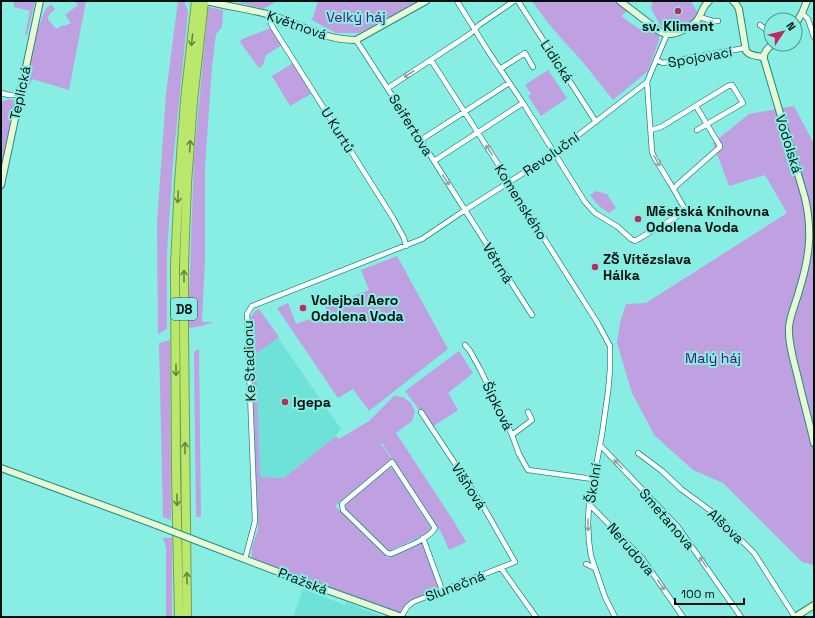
<svg xmlns="http://www.w3.org/2000/svg" width="815" height="618" font-family="'Space Grotesk',sans-serif">
<style>
.built{fill:#6ee2d6}
.green{fill:#bfa0e0}
.lines{fill:none;stroke-linecap:round;stroke-linejoin:round}
.street-casing{stroke:#1b8e85;stroke-width:6}
.secondary-casing{stroke:#1b8e85;stroke-width:8}
.highway-casing{stroke:#799c4c;stroke-width:10}
.street{stroke:#fff;stroke-width:4.5}
.secondary{stroke:#eaf8d3;stroke-width:6}
.highway{stroke:#bae86d;stroke-width:8}
.secondary-bridge-casing{stroke:#1b8e85;stroke-width:8;stroke-linecap:butt}
.secondary-bridge{stroke:#eaf8d3;stroke-width:6}
.oneway{stroke:#668742}
.oneway2{stroke:#999f9f}
.poi-dot{fill:#bb2c5b;stroke:#88ede2;stroke-width:1.5}
.labels{text-anchor:middle;dominant-baseline:central;stroke-width:4;stroke-linejoin:round;paint-order:stroke}
.shield{fill:#88ede2;stroke:#29524e;stroke-width:1}
.shield-label{font-size:13px;font-weight:bold;fill:#00100e}
.park-label{font-size:14px;fill:#4f1277;stroke:#88ede2}
.street-label{font-size:14px;fill:#00100e;stroke:#88ede2}
.poi-label{font-size:14px;font-weight:bold;fill:#00100e;stroke:#88ede2;text-anchor:start}
</style>
<rect width="100%" height="100%" fill="#88ede2"/>
<!-- built -->
<path class="built" d="M278,338L341,429L335,437L284,478L260,477L256,354Z
M303,589L345,605L346,602L384,617H293Z"/>
<!-- green -->
<path class="green" d="M14,1H35L27,35H25L30,11L14,7Z
M75,1H86L69,90L32,79L22,102L33,47L38,29L45,10L50,5H52L55,10C52,12 47,15 48,19L56,29L63,25L64,26L71,23L65,15L78,5Z
M178,1H184L188,11L173,162L167,253V329L158,334L157,223L166,94Z
M234,1H277L263,9Z
M318,1H420L359,33H336L312,20Z
M532,1H617L629,10L621,16L639,29L646,24L659,34V40L648,71L613,100L581,60L560,37L545,19Z
M653,1H691L698,13L694,21L678,30L673,31L668,30L661,26L654,14L651,8Z
M208,7L223,10L222,27L216,34L212,66L205,167V259L202,322H214L201,326L188,328L194,157Z
M271,28L282,45L266,55L263,65L259,68L240,42L242,39Z
M293,63L311,94L290,106L272,76Z
M548,70L567,98L541,116L528,96L531,94L525,85Z
M9,99L13,100L14,102V107L1,172V102Z
M794,106L814,144V565L802,562L723,483L693,470L655,436L632,393L617,343L620,323L626,304L646,303L787,213L765,175L729,186L713,143L749,114Z
M596,191L607,194L616,208L609,213L599,206L590,195Z
M397,256L448,349L369,411L353,389L338,398L277,308L288,303L296,324L321,315V314L327,311L325,307L369,290L361,270Z
M259,309L279,337L256,354L260,477L284,478L335,437L336,436L339,439L369,421L394,396L403,397L411,403L415,412L412,421L396,433L453,520L466,542L449,550L441,532L382,443L381,444L392,459L335,506L388,558L418,543L423,544L424,546L440,588L425,594L406,604V605L399,614L255,561C247,554 255,539 258,530L250,318L255,311Z
M170,340L171,520L163,517L159,343Z
M199,349L201,517H196L194,352Z
M459,351L473,373L448,393L458,410L432,427L405,391Z
M388,468H391L394,470L431,528L429,532L390,551L387,550L346,509L345,506L347,503Z
M163,538H172V617H166V548Z"/>
<g class="lines">
<defs>
<path id="street" d="M457,1L488,51L523,103L585,202L595,213L618,227L631,239L635,241L686,211L670,183L654,157L652,152L647,82
M518,1L596,122
M802,13L808,19L814,37
M268,14L272,26L393,218L404,238L406,246
M699,17L713,21H718
M760,25L771,33
M356,40C416,131 473,224 532,315
M431,60L507,178L512,188L597,322L610,346V369L608,392L602,434L589,504L588,523L589,542L591,556L605,597L615,617
M656,60L663,63L745,48
M500,69L525,53L533,67
M388,88L470,34L479,25L514,1
M1,93L9,95H20
M651,130L661,127L728,86L732,85L743,103L697,130
M421,140L509,83
M434,161L523,103
M674,189L677,185L720,147V146L696,106
M465,345L470,351L480,369L512,435L519,454L528,470L593,479
M512,435L532,420L528,412
M600,445L678,527L741,617
M638,453L662,471L681,489L715,514L754,553L795,617
M392,462L435,528C428,540 403,548 391,554L387,553L343,510L342,504Z
M589,504L642,558L683,617
M423,538L442,590
M245,559L253,529L255,521L247,314L252,306L422,239L465,210L555,153L647,82L667,34
M586,564L595,568
M501,568L536,617
M401,617L407,607L413,602L515,562L483,506L421,412"/>
<path id="secondary" d="M206,1C227,6 247,9 267,14C299,23 322,40 356,40L426,1
M620,1L659,31C662,33 665,34 668,34C676,35 694,26 698,19C703,12 701,8 709,1
M733,1L736,4L739,9L746,51C750,56 757,56 763,57
M795,25L802,13L807,1
M773,44C768,48 763,52 764,59L805,198C813,232 809,259 799,291C796,303 790,315 789,327C788,344 794,361 798,378C803,400 809,421 814,443
M1,185L40,1
M1,468L156,525
M205,544L310,584L402,617
M795,617L814,605"/>
<path id="highway" d="M179,617L176,473L175,265L179,183L185,100L196,1
M187,617L184,330V264L187,183L193,101L204,1"/>
</defs>
<!-- street casing -->
<use href="#street" class="street-casing"/>
<!-- secondary casing -->
<use href="#secondary" class="secondary-casing"/>
<!-- highway casing -->
<use href="#highway" class="highway-casing"/>
<!-- street -->
<use href="#street" class="street"/>
<!-- secondary -->
<use href="#secondary" class="secondary"/>
<!-- highway -->
<use href="#highway" class="highway"/>
<defs>
<path id="secondary-bridge" d="M156,525L205,544"/>
</defs>
<!-- secondary-bridge casing -->
<use href="#secondary-bridge" class="secondary-bridge-casing"/>
<!-- secondary-bridge -->
<use href="#secondary-bridge" class="secondary-bridge"/>
</g>
<!-- one-way arrows -->
<defs><path id="oneway-shaft" d="M-6 0H5M1.5-3L5.5 0L1.5 3" fill="none" stroke-width="1.6" stroke-linecap="round" stroke-linejoin="round"/></defs>
<g class="oneway">
<use href="#oneway-shaft" transform="translate(192 40) rotate(96)"/>
<use href="#oneway-shaft" transform="translate(190 146) rotate(-86)"/>
<use href="#oneway-shaft" transform="translate(178 197) rotate(93)"/>
<use href="#oneway-shaft" transform="translate(184 276) rotate(-90)"/>
<use href="#oneway-shaft" transform="translate(176 370) rotate(90)"/>
<use href="#oneway-shaft" transform="translate(185 448) rotate(-90)"/>
<use href="#oneway-shaft" transform="translate(177 500) rotate(89)"/>
<use href="#oneway-shaft" transform="translate(187 578) rotate(-91)"/>
</g>
<g class="oneway2">
<use href="#oneway-shaft" transform="translate(409 74) rotate(147)"/>
<use href="#oneway-shaft" transform="translate(489 150) rotate(-123)"/>
<use href="#oneway-shaft" transform="translate(657 161) rotate(60)"/>
<use href="#oneway-shaft" transform="translate(446 180) rotate(57)"/>
<use href="#oneway-shaft" transform="translate(618 464) rotate(-134)"/>
<use href="#oneway-shaft" transform="translate(588 525) rotate(90)"/>
<use href="#oneway-shaft" transform="translate(703 562) rotate(-125)"/>
<use href="#oneway-shaft" transform="translate(661 585) rotate(55)"/>
</g>
<!-- markers -->
<g class="poi-dot">
<circle cx="678" cy="11" r="4"/>
<circle cx="638" cy="219" r="4"/>
<circle cx="595" cy="267" r="4"/>
<circle cx="303" cy="308" r="4"/>
<circle cx="285" cy="402" r="4"/>
</g>
<g class="labels">
<!-- shield labels -->
<rect class="shield" x="171" y="298" width="26" height="22" rx="3"/>
<g class="shield-label">
<text x="184" y="309">D8</text>
</g>
<!-- park labels -->
<g class="park-label">
<text x="356" y="17">Velký háj</text>
<text x="713" y="358">Malý háj</text>
</g>
<!-- street labels -->
<g class="street-label">
<text transform="translate(297 25) rotate(19)">Květnová</text>
<text transform="translate(700 57) rotate(-10)">Spojovací</text>
<text transform="translate(557 61) rotate(57)">Lidická</text>
<text transform="translate(20 93) rotate(-78)">Teplická</text>
<text transform="translate(411 125) rotate(58)">Seifertova</text>
<text transform="translate(338 130) rotate(58)">U Kurtů</text>
<text transform="translate(789 144) rotate(73)">Vodolská</text>
<text transform="translate(551 154) rotate(-35)">Revoluční</text>
<text transform="translate(521 202) rotate(58)">Komenského</text>
<text transform="translate(498 263) rotate(58)">Větrná</text>
<text transform="translate(249 361) rotate(-92)">Ke Stadionu</text>
<text transform="translate(498 406) rotate(64)">Šípková</text>
<text transform="translate(593 483) rotate(-81)">Školní</text>
<text transform="translate(469 486) rotate(57)">Višňová</text>
<text transform="translate(667 519) rotate(49)">Smetanova</text>
<text transform="translate(726 526) rotate(43)">Alšova</text>
<text transform="translate(631 549) rotate(49)">Nerudova</text>
<text transform="translate(303 581) rotate(21)">Pražská</text>
<text transform="translate(455 586) rotate(-21)">Slunečná</text>
</g>
<!-- poi labels -->
<g class="poi-label">
<text x="678" y="26" text-anchor="middle">sv. Kliment</text>
<text x="646" y="211">Městská Knihovna<tspan x="646" dy="16">Odolena Voda</tspan></text>
<text x="603" y="259">ZŠ Vítězslava<tspan x="603" dy="16">Hálka</tspan></text>
<text x="311" y="300">Volejbal Aero<tspan x="311" dy="16">Odolena Voda</tspan></text>
<text x="293" y="402">Igepa</text>
</g>
</g>
<!-- border -->
<rect width="815" height="618" fill="none" stroke="#00100e" stroke-width="4"/>
<!-- north arrow -->
<g transform="translate(783 32) rotate(55)"><circle r="19" fill="#88ede2" stroke="#52958d"/>
<path d="M0-3L7 15L0 10L-7 15Z" fill="#bb2c5b"/>
<text y="-6" font-size="11" font-weight="bold" text-anchor="middle" fill="#00100e">N</text>
</g>
<!-- scale -->
<path d="M675 598v6h69v-6" fill="none" stroke="#00100e" stroke-width="2"/>
<text x="681" y="598" font-size="12" fill="#00100e" stroke="#88ede2" stroke-width="3" paint-order="stroke">100 m</text>
</svg>
